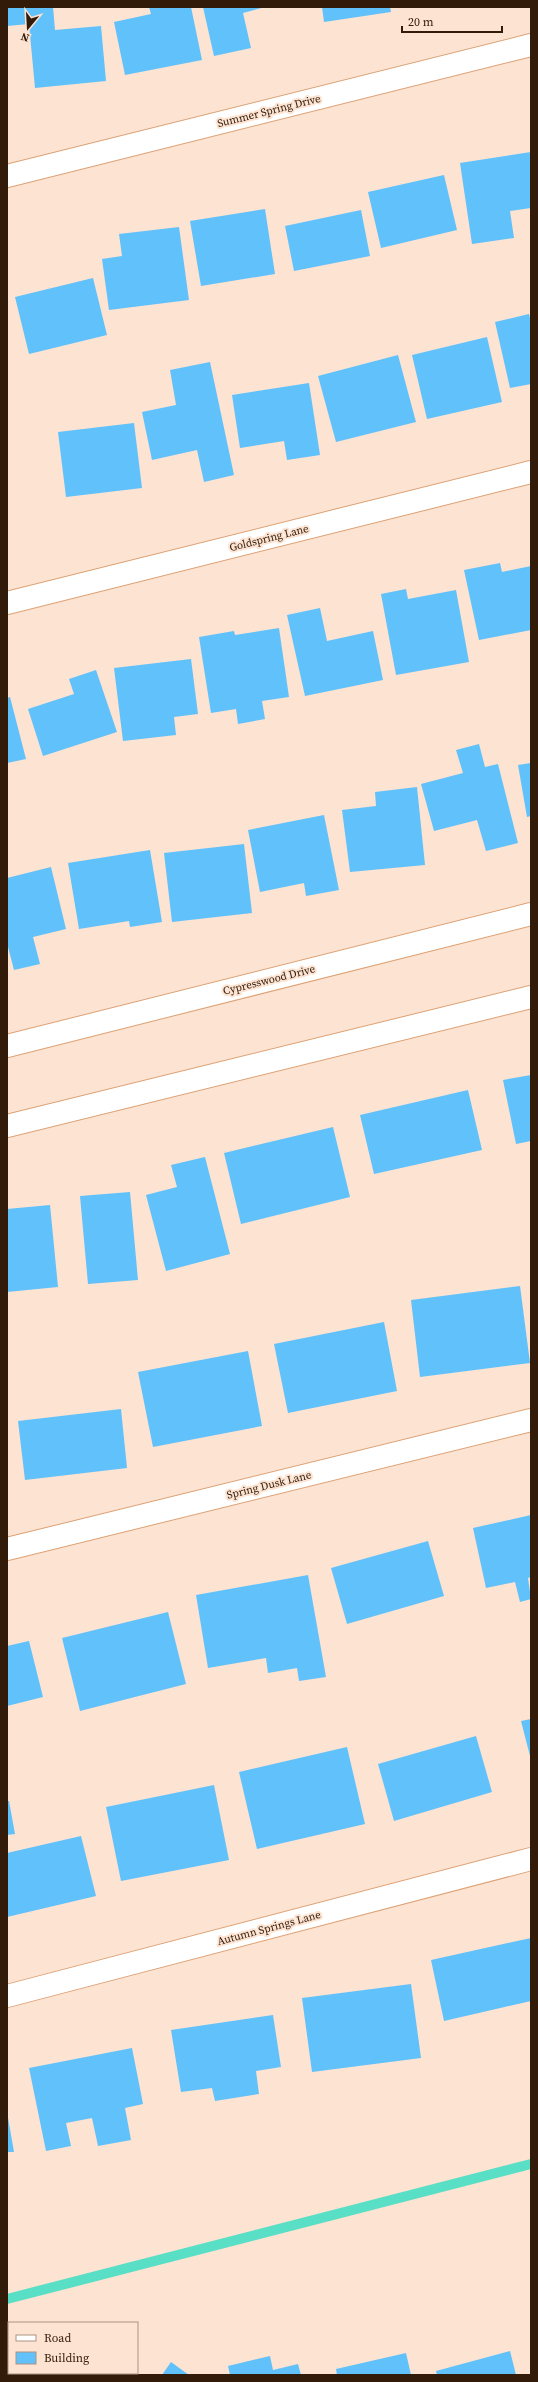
<svg xmlns="http://www.w3.org/2000/svg" width="538" height="2382" font-family="'Source Serif 4',serif">
<style>
.lines{fill:none;stroke-linecap:round;stroke-linejoin:round}
.stream{stroke:#58dfc5;stroke-width:10}
.building{fill:#61c1fb}
.minor-casing{stroke:#dda276;stroke-width:24}
.secondary-casing{stroke:#dda276;stroke-width:24}
.minor{stroke:#fff;stroke-width:22}
.secondary{stroke:#fff;stroke-width:22}
.labels{text-anchor:middle;dominant-baseline:central;stroke-width:4;stroke-linejoin:round;paint-order:stroke}
.street-label{font-size:11px;fill:#321b09;stroke:#fce3d2}
</style>
<rect width="100%" height="100%" fill="#fce3d2"/>
<g class="lines">
<!-- stream -->
<path class="stream" d="M7,2299L531,2164"/>
</g>
<!-- building -->
<path class="building" d="M7,7H53L55,30L101,26L106,81L35,88L29,24L7,26Z
M149,7H191L202,60L125,75L114,22L151,14Z
M203,7H265L243,13L251,48L214,56Z
M322,7H390L391,12L324,22Z
M531,152V208L510,211L514,238L472,244L460,163Z
M444,175L457,230L381,248L368,192Z
M265,209L275,274L201,286L190,221Z
M361,210L370,256L294,271L285,226Z
M179,227L189,300L109,310L102,259L122,256L119,234Z
M93,278L107,335L29,354L15,297Z
M529,314L531,322V384L510,388L495,322Z
M487,337L502,402L427,419L412,355Z
M398,355L416,422L336,442L318,376Z
M210,362L234,475L204,482L197,450L152,460L142,412L176,405L170,370Z
M309,383L320,455L287,460L284,441L240,448L232,395Z
M134,423L142,488L66,497L58,432Z
M500,563L502,572L531,566V630L479,640L464,570Z
M406,589L408,599L456,590L469,662L396,675L381,594Z
M320,608L327,641L373,631L383,680L305,696L287,615Z
M279,628L289,697L262,701L265,719L238,724L236,709L211,713L199,637L234,631L235,635Z
M191,659L198,714L174,717L176,735L123,741L114,668Z
M96,670L117,732L43,756L28,709L74,694L69,679Z
M10,697L26,759L7,763V698Z
M479,744L485,767L498,764L518,843L486,851L477,820L434,831L421,784L463,773L456,750Z
M531,763V816L527,817L518,765Z
M417,787L425,865L350,872L342,810L376,806L375,792Z
M324,815L339,890L306,896L304,883L260,892L248,830Z
M244,844L252,913L172,922L164,853Z
M150,850L162,922L130,927L129,921L79,929L68,863Z
M51,867L66,929L33,937L40,964L14,970L7,943V878Z
M531,1075V1141L516,1144L503,1080Z
M468,1090L482,1150L374,1174L360,1115Z
M333,1127L350,1197L241,1224L224,1153Z
M205,1157L230,1254L166,1271L146,1195L177,1187L171,1165Z
M130,1192L138,1280L88,1284L80,1196Z
M50,1205L58,1287L7,1292V1209Z
M520,1286L530,1363L420,1377L411,1300Z
M384,1322L397,1391L288,1413L274,1344Z
M248,1351L262,1426L153,1447L138,1372Z
M121,1409L127,1468L25,1480L18,1421Z
M531,1515V1577L528,1578L531,1599L520,1602L515,1582L486,1588L473,1528Z
M428,1541L444,1596L347,1624L331,1568Z
M308,1575L326,1677L299,1681L297,1668L268,1673L266,1658L208,1668L196,1595Z
M168,1612L186,1684L80,1711L62,1638Z
M29,1641L43,1697L7,1706V1646Z
M531,1719V1756H530L521,1721Z
M476,1736L492,1792L394,1821L378,1764Z
M347,1747L365,1824L257,1849L239,1772Z
M214,1785L229,1860L121,1881L106,1807Z
M7,1801H9L15,1834L7,1835Z
M81,1836L96,1896L7,1917V1853Z
M531,1938V2001L444,2021L431,1960Z
M411,1984L421,2058L312,2072L302,1998Z
M273,2015L281,2067L256,2071L259,2094L215,2101L212,2088L181,2092L171,2030Z
M132,2048L143,2104L125,2108L131,2140L98,2146L92,2118L66,2123L71,2146L46,2151L29,2068Z
M7,2112L14,2152H7Z
M510,2351L516,2375H437L436,2371Z
M406,2353L411,2375H337L336,2369Z
M270,2356L273,2370L298,2364L301,2375H230L228,2366Z
M171,2362L189,2375H162Z"/>
<g class="lines">
<defs>
<path id="minor" d="M7,176L531,45
M7,603L531,472
M7,1549L531,1420
M7,1996L531,1859"/>
<path id="secondary" d="M7,1046L531,914
M7,1126L531,997"/>
</defs>
<!-- minor casing -->
<use href="#minor" class="minor-casing"/>
<!-- secondary casing -->
<use href="#secondary" class="secondary-casing"/>
<!-- minor -->
<use href="#minor" class="minor"/>
<!-- secondary -->
<use href="#secondary" class="secondary"/>
</g>
<g class="labels">
<!-- street labels -->
<g class="street-label">
<text transform="translate(269 111) rotate(-14)">Summer Spring Drive</text>
<text transform="translate(269 538) rotate(-14)">Goldspring Lane</text>
<text transform="translate(269 980) rotate(-14)">Cypresswood Drive</text>
<text transform="translate(269 1485) rotate(-14)">Spring Dusk Lane</text>
<text transform="translate(269 1928) rotate(-15)">Autumn Springs Lane</text>
</g>
</g>
<!-- border -->
<rect width="538" height="2382" fill="none" stroke="#321b09" stroke-width="16"/>
<!-- legend -->
<rect x="8" y="2322" width="130" height="52" fill="#fce3d2" stroke="#ab9382"/>
<rect x="16" y="2335" width="20" height="6" fill="#ffffff" stroke="#ab9382"/>
<text x="44" y="2342" font-size="12" fill="#321b09">Road</text>
<rect x="16" y="2352" width="20" height="12" fill="#61c1fb" stroke="#ab9382"/>
<text x="44" y="2362" font-size="12" fill="#321b09">Building</text>
<!-- north arrow -->
<g transform="translate(28 28) rotate(198)" stroke="#fce3d2" stroke-width="3" paint-order="stroke">
<path d="M0-3L7 15L0 10L-7 15Z" fill="#321b09"/>
<text y="-6" font-size="11" font-weight="bold" text-anchor="middle" fill="#321b09">N</text>
</g>
<!-- scale -->
<path d="M402 26v6h100v-6" fill="none" stroke="#321b09" stroke-width="2"/>
<text x="408" y="26" font-size="12" fill="#321b09" stroke="#fce3d2" stroke-width="3" paint-order="stroke">20 m</text>
</svg>
